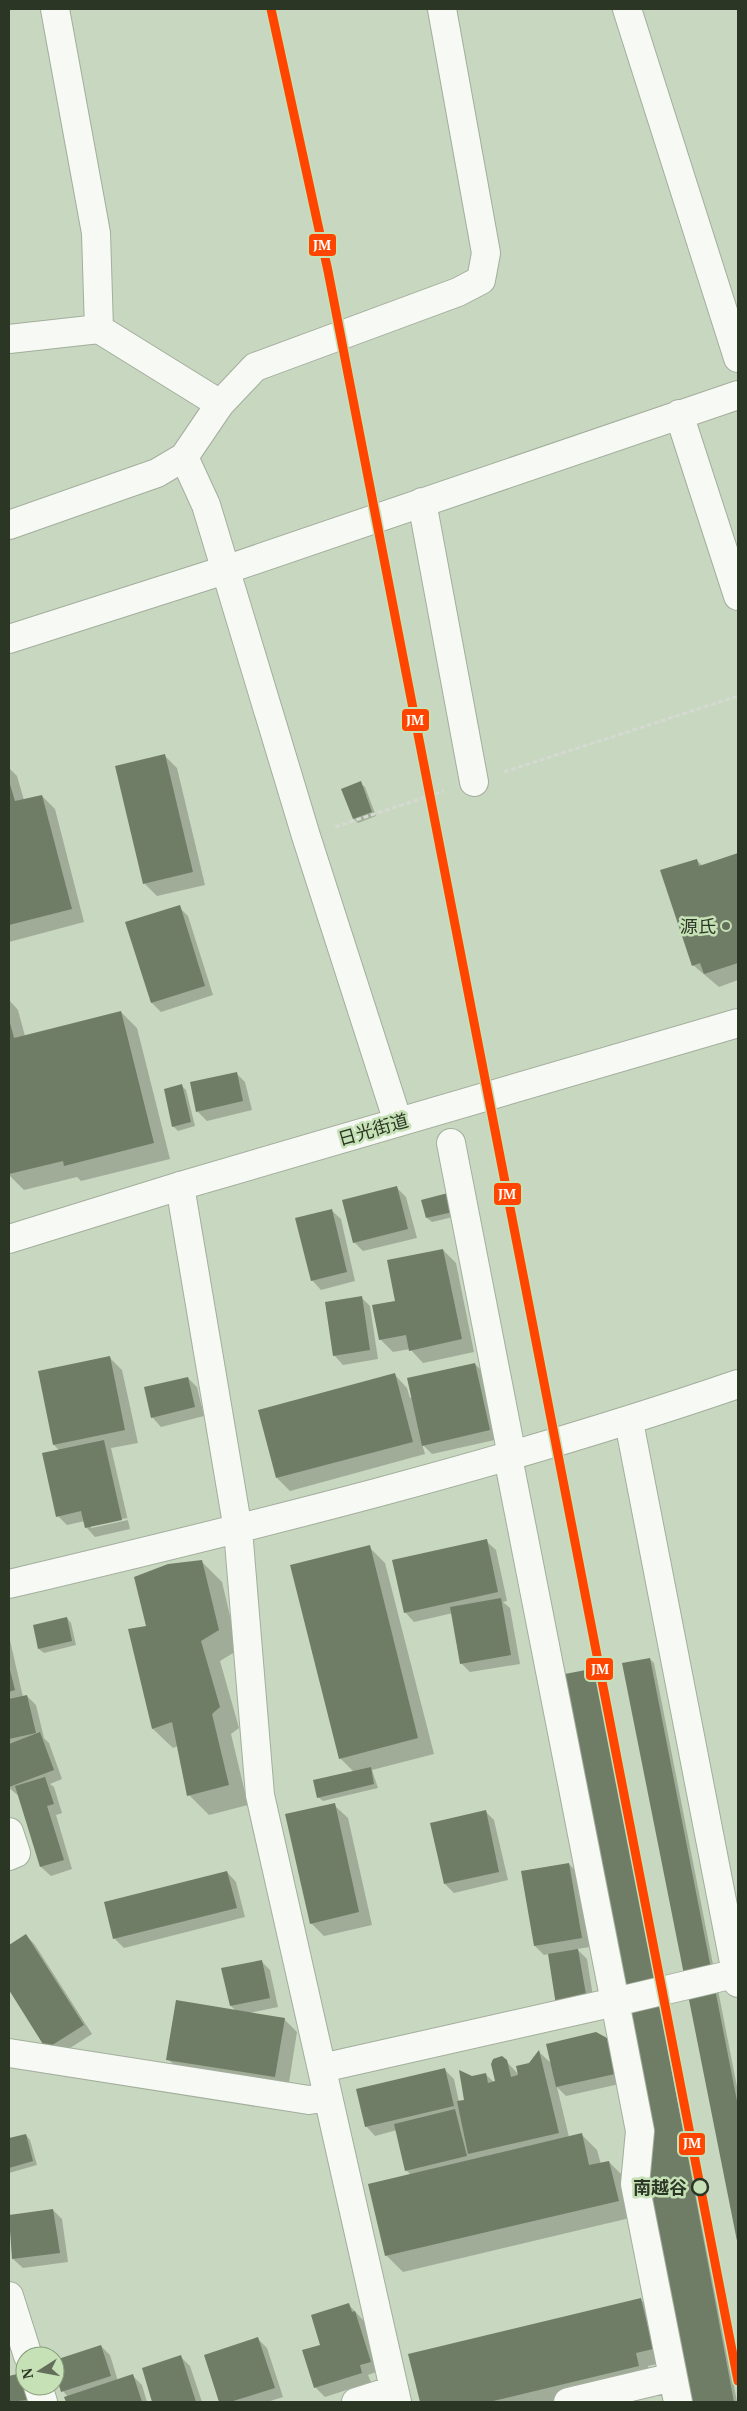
<svg xmlns="http://www.w3.org/2000/svg" width="747" height="2411" font-family="'PT Serif','Noto Sans JP',serif">
<style>
.shadow{fill:#0003;fill-rule:evenodd}
.building{fill:#707d66}
.lines{fill:none;stroke-linecap:round;stroke-linejoin:round}
.minor-casing{stroke:#a3ae9c;stroke-width:30}
.major-casing{stroke:#a3ae9c;stroke-width:30}
.path{stroke:#d4d9d1;stroke-width:3;stroke-dasharray:5 2.5;stroke-linecap:butt}
.minor{stroke:#f7f9f5;stroke-width:28}
.major{stroke:#f7f9f5;stroke-width:28}
.rail-1-casing{stroke:#c5e1b5;stroke-width:12}
.rail-1{stroke:#ff4500;stroke-width:9}
.poi-dot{fill:#636e5b;stroke:#c5e1b5;stroke-width:2}
.stop-dot{fill:#c5e1b5;stroke:#2c3625;stroke-width:2.5}
.labels{text-anchor:middle;dominant-baseline:central;stroke-width:5;stroke-linejoin:round;paint-order:stroke}
.poi-label{font-size:18px;fill:#2c3625;stroke:#c5e1b5;text-anchor:end}
.street-label{font-size:18px;fill:#2c3625;stroke:#c5e1b5}
.stop-label{font-size:18px;font-weight:bold;fill:#2c3625;stroke:#c5e1b5;text-anchor:end}
.line-badge{stroke:#c5e1b5;stroke-width:2}
.badge-label{font-size:14px;text-anchor:middle;font-weight:bold;fill:#fff}
</style>
<rect width="100%" height="100%" fill="#c8d7bf"/>
<!-- shadow -->
<path class="shadow" d="M164,755L177,768L205,885L157,896L144,883Z
M9,768L17,776L24,800L42,796L55,809L84,922L9,942Z
M360,783L365,787L376,816L358,823L354,819L343,790Z
M738,855V980L719,987L693,965L696,860L703,866Z
M179,907L188,916L213,995L161,1012L152,1003Z
M9,1000L18,1010L25,1036L121,1012L137,1028L170,1159L81,1181L77,1177L24,1190L9,1175Z
M236,1073L245,1082L252,1110L207,1121L198,1112Z
M182,1086L186,1090L195,1126L178,1131L173,1126Z
M397,1188L406,1197L417,1238L363,1251L354,1242Z
M448,1194L457,1216L432,1222L427,1218Z
M331,1210L341,1219L355,1281L321,1290L312,1280Z
M443,1250L456,1263L474,1352L423,1363L410,1349L393,1352L380,1339L397,1302Z
M361,1297L370,1306L378,1359L343,1365L334,1355Z
M109,1357L122,1370L138,1443L111,1448L130,1529L95,1537L86,1527L85,1521L67,1525L58,1516L60,1451L54,1445ZM127,1518L128,1520L91,1528V1526Z
M475,1364L484,1373L499,1439L432,1454L422,1444L425,1454L290,1491L277,1478L394,1374L407,1388L410,1398Z
M188,1378L197,1387L204,1416L161,1427L152,1417Z
M486,1541L496,1550L507,1601L503,1602L510,1608L520,1664L470,1672L461,1663L453,1613L414,1622L405,1612Z
M369,1547L385,1563L434,1754L372,1770L378,1788L323,1801L318,1797L354,1772L340,1758Z
M202,1562L222,1582L238,1650L220,1661L239,1728L231,1734L248,1805L209,1815L189,1795L178,1746L173,1748L153,1729L147,1627Z
M67,1618L71,1623L76,1645L44,1653L39,1649Z
M9,1636L23,1697L27,1696L36,1705L44,1738L49,1743L62,1779L50,1784L54,1787L62,1813L56,1815L72,1869L51,1876L41,1867L19,1796L9,1788Z
M650,1659L654,1663L738,2092V2244L624,1664Z
M596,1669L600,1674L737,2402H690Z
M334,1805L348,1818L372,1925L324,1936L311,1923Z
M485,1811L494,1820L508,1880L454,1893L445,1884Z
M569,1864L578,1873L590,1947L577,1949L587,1959L595,2009L549,1954L544,1955L535,1946Z
M227,1872L236,1882L245,1917L124,1948L115,1939L105,1903Z
M26,1935L35,1945L92,2034L56,2057L47,2048L9,1988V1946Z
M261,1961L270,1970L278,2007L249,2013L284,2019L297,2032L288,2089L181,2072L168,2059L236,2011L231,2006Z
M606,2039L615,2049L624,2083L566,2096L557,2087L569,2137L581,2134L597,2150L601,2164L609,2162L625,2178L634,2217L403,2272L387,2256L370,2185L411,2175L406,2170L397,2130L375,2136L366,2126L444,2069L454,2079L459,2102L466,2100L471,2077L485,2074L494,2082H496L506,2061L519,2075L539,2052L552,2064Z
M26,2135L30,2140L37,2165L9,2173V2140Z
M53,2210L62,2219L68,2262L23,2268L13,2259L9,2216Z
M640,2299L653,2312L665,2362L648,2366L651,2379L555,2402H421L410,2355Z
M348,2304L364,2321L379,2371L368,2375L371,2382L325,2397L315,2387L322,2346Z
M258,2339L267,2348L283,2397L267,2402H220L205,2356Z
M101,2346L110,2355L118,2381L133,2376L142,2385L147,2402H67L66,2398L68,2397L63,2391L55,2361Z
M181,2357L190,2366L202,2402H154L143,2369Z
M20,2374L25,2379V2386L34,2402H9V2377Z"/>
<!-- building -->
<path class="building" d="M165,754L193,872L143,884L115,766Z
M9,781L15,801L42,795L72,909L9,925Z
M361,781L372,812L353,819L341,789Z
M738,853V963L704,974L700,963L692,966L660,870L697,859L699,866Z
M180,905L205,986L151,1003L125,922Z
M121,1011L154,1143L64,1166L63,1161L9,1174V1019L14,1038Z
M237,1072L243,1101L196,1112L190,1082Z
M182,1084L191,1122L172,1127L164,1089Z
M397,1186L408,1229L353,1243L342,1200Z
M448,1193L453,1212L426,1218L421,1200Z
M332,1209L347,1272L311,1281L295,1218Z
M443,1249L462,1339L409,1351L406,1335L379,1340L372,1305L395,1301L387,1260Z
M362,1296L370,1350L333,1356L325,1302Z
M110,1356L125,1430L53,1445L38,1371Z
M475,1363L490,1430L422,1446L407,1378Z
M395,1373L413,1442L276,1478L258,1410Z
M188,1377L195,1407L151,1418L144,1387Z
M104,1440L122,1520L85,1528L81,1511L56,1517L42,1453Z
M487,1539L498,1592L404,1613L392,1560Z
M370,1545L418,1738L339,1759L290,1565Z
M202,1560L219,1630L201,1641L220,1707L212,1714L229,1785L187,1796L172,1722L152,1729L128,1629L146,1626L134,1577L168,1564Z
M501,1598L511,1655L460,1664L450,1607Z
M67,1617L72,1641L38,1649L33,1625Z
M650,1658L738,2106V2246L622,1663Z
M9,1666L15,1690L9,1692Z
M596,1668L734,2402H689L641,2163L646,2127L565,1674Z
M27,1695L36,1733L9,1739V1699Z
M40,1732L54,1770L9,1787V1744Z
M371,1767L374,1784L317,1798L313,1780Z
M45,1777L54,1804L47,1806L64,1860L40,1867L15,1786Z
M335,1803L359,1912L310,1924L285,1814Z
M486,1810L499,1872L444,1884L430,1823Z
M569,1863L582,1938L534,1946L521,1871Z
M227,1871L237,1908L113,1939L104,1902Z
M26,1934L84,2025L46,2049L9,1990V1945Z
M578,1949L587,2000L556,2005L548,1954Z
M262,1960L270,1998L230,2006L221,1968Z
M176,2000L285,2018L275,2077L166,2060Z
M596,2032L607,2038L615,2074L556,2087L546,2044Z
M539,2050L559,2133L468,2154L457,2101L464,2100L459,2070L472,2076L486,2073L488,2083L495,2081L491,2064L493,2059L502,2056L507,2060L511,2077L518,2075L516,2066L529,2063Z
M445,2068L454,2106L365,2127L356,2089Z
M455,2109L467,2156L405,2171L394,2124Z
M582,2133L589,2165L609,2161L619,2201L385,2256L368,2184Z
M26,2134L33,2161L9,2168V2138Z
M53,2209L60,2253L12,2259L9,2215Z
M641,2298L653,2349L636,2353L639,2366L489,2402H420L408,2354Z
M349,2303L352,2312L355,2311L371,2362L360,2365L362,2373L314,2388L302,2350L320,2345L311,2315Z
M258,2337L275,2388L230,2402H219L204,2355Z
M101,2345L111,2376L61,2392L55,2372V2360Z
M181,2355L196,2402H152L142,2368Z
M21,2373L27,2400L9,2402V2376Z
M133,2374L142,2402H66L64,2397Z"/>
<g class="lines">
<defs>
<path id="minor" d="M55,9L96,233L99,329
M627,9L738,358
M9,339L99,329L220,404
M679,414L738,596
M184,457L206,505L306,836L398,1122
M422,502L474,782
M9,525L157,473L184,457L220,404L255,367L458,292L481,280L486,253L442,9
M9,639L225,570L738,395
M451,1143L512,1456
M180,1186L238,1530L260,1795L397,2402
M629,1422L738,1983
M508,1457L615,2002L738,1973
M9,1584C254,1526 499,1466 738,1384
M9,1832L16,1853L9,1856
M9,2053L309,2100L328,2097
M322,2068L615,2002L640,2131L635,2184L678,2402
M9,2296L28,2356
M38,2386L43,2402
M356,2402L394,2390
M568,2402L673,2377"/>
<path id="major" d="M9,1239L180,1186L738,1023"/>
</defs>
<!-- minor casing -->
<use href="#minor" class="minor-casing"/>
<!-- major casing -->
<use href="#major" class="major-casing"/>
<!-- path -->
<path class="path" d="M504,772L738,696
M335,827L444,791"/>
<!-- minor -->
<use href="#minor" class="minor"/>
<!-- major -->
<use href="#major" class="major"/>
<defs>
<path id="rail-1" d="M271,9L328,271L738,2381"/>
</defs>
<!-- rail-1 casing -->
<use href="#rail-1" class="rail-1-casing"/>
<!-- rail-1 -->
<use href="#rail-1" class="rail-1"/>
</g>
<!-- markers -->
<circle class="poi-dot" cx="726" cy="926" r="5"/>
<circle class="stop-dot" cx="700" cy="2187" r="8"/>
<g class="labels">
<!-- poi labels -->
<g class="poi-label">
<text x="716" y="926">源氏</text>
</g>
<!-- street labels -->
<g class="street-label">
<text transform="translate(373 1129) rotate(-16)">日光街道</text>
</g>
<!-- stop labels -->
<g class="stop-label">
<text x="687" y="2187">南越谷</text>
</g>
</g>
<g class="line-badge">
<rect x="308" y="233" width="29" height="24" rx="5" fill="#ff4500"/>
<rect x="401" y="708" width="29" height="24" rx="5" fill="#ff4500"/>
<rect x="493" y="1182" width="29" height="24" rx="5" fill="#ff4500"/>
<rect x="585" y="1657" width="29" height="24" rx="5" fill="#ff4500"/>
<rect x="678" y="2132" width="28" height="24" rx="5" fill="#ff4500"/>
</g>
<g class="badge-label">
<text x="322" y="250">JM</text>
<text x="415" y="725">JM</text>
<text x="507" y="1199">JM</text>
<text x="600" y="1674">JM</text>
<text x="692" y="2148">JM</text>
</g>
<!-- border -->
<rect width="747" height="2411" fill="none" stroke="#2c3625" stroke-width="20"/>
<!-- north arrow -->
<g transform="translate(40 2371) rotate(259)"><circle r="24" fill="#c5e1b5" stroke="#889d7b"/>
<path d="M0-4L9 19L0 12L-9 19Z" fill="#636e5b"/>
<text y="-8" font-size="14" font-weight="bold" text-anchor="middle" fill="#2c3625">N</text>
</g>
</svg>
